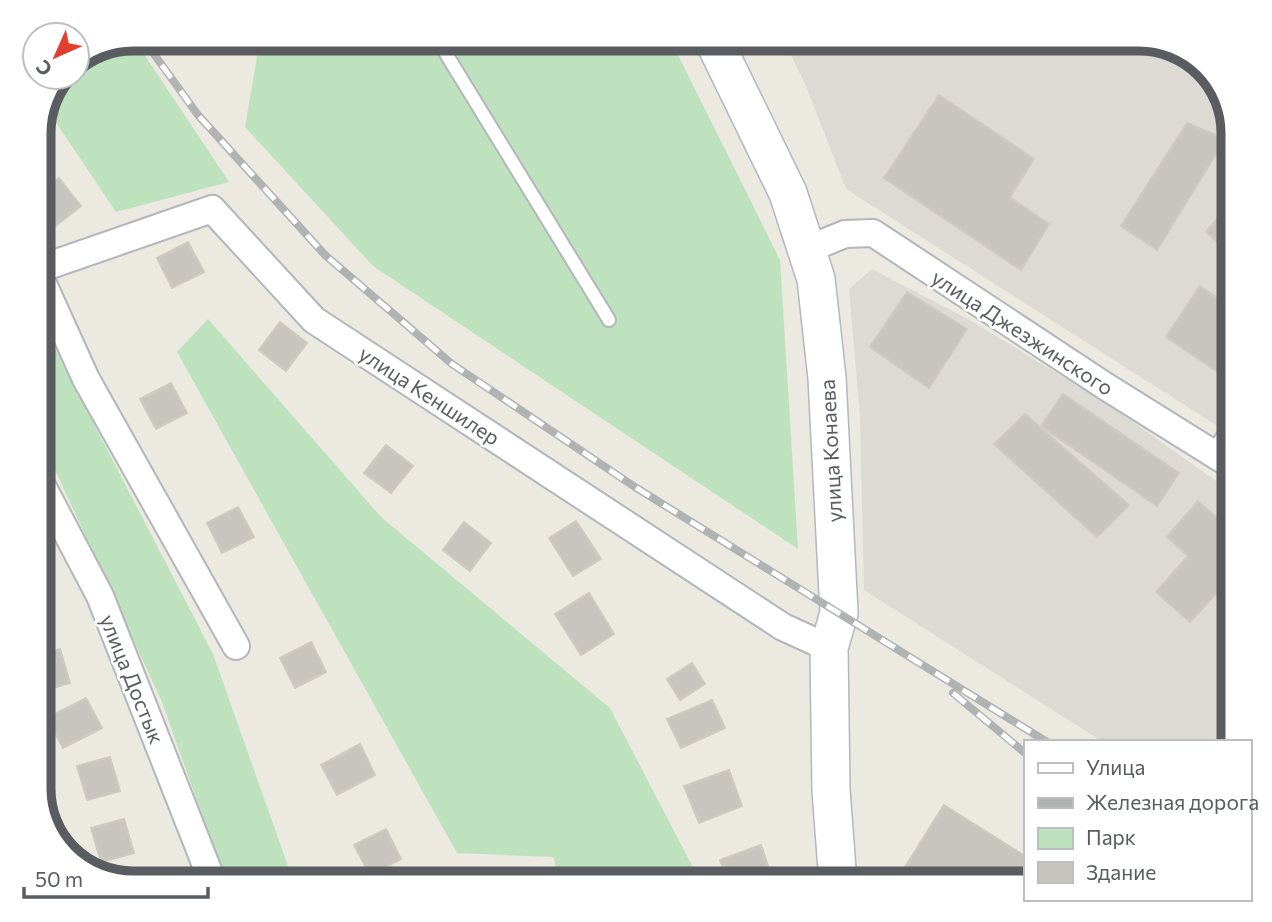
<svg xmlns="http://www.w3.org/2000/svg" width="1272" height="922" font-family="Commissioner,sans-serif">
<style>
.industrial{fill:#dddad4}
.green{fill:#bde2bd}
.building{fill:#c8c5bf;stroke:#cfcabf;stroke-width:2}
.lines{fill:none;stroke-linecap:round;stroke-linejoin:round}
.lane-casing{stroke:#b3b6ba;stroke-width:16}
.street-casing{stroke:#b3b6ba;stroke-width:30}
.secondary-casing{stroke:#b4b7bc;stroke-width:40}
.lane{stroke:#fff;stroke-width:12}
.street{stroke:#fff;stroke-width:26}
.secondary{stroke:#fff;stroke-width:37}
.rail-casing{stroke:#b1b2b2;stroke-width:8}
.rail{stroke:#fff;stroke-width:5;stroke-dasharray:16;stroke-linecap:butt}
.labels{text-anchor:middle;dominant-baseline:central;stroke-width:5;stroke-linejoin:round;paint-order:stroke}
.street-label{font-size:21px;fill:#595c60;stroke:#fff}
.rim{fill:none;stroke:#595c60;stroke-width:9}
</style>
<rect width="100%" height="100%" fill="#ebe9e0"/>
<!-- industrial -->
<path class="industrial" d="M783,39H1140L1196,58L1224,91L1233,132V436L846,189L806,86Z
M872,269L968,319L1109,405L1233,493V742H1103L864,590L860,417L849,289Z"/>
<!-- green -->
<path class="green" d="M134,39L229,182L116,212L47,109L63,77H77V60Z
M260,39H670L780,260L798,549L373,266L245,127Z
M39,318L213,654L294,883H226L162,702L39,435Z
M208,319L381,517L610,708L701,883H561L553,857L457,853L177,352Z"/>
<!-- building -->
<path class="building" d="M939,95L1034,159L1010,197L1049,224L1021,270L884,178Z
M1187,123L1225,139L1157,250L1121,226Z
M59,178L81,206L54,227L39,207V195Z
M1233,200V255L1206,232Z
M188,242L204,272L172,288L157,258Z
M1200,286L1233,309V374L1231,372L1227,378L1166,337Z
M907,292L967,329L929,388L870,347Z
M280,322L307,343L286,371L259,350Z
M171,383L187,413L156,429L140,399Z
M1063,394L1179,473L1157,506L1041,426Z
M1025,414L1129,505L1097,537L994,444Z
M386,445L413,466L391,493L364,473Z
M1198,501L1233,532V595L1223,586L1190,622L1156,592L1188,556L1167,537Z
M238,507L254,537L222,553L207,523Z
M576,521L601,559L573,576L549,538Z
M464,522L491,543L470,571L443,550Z
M589,593L614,634L581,655L555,614Z
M311,642L326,672L295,688L280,658Z
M60,649L70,683L39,692V655Z
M692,663L705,684L680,700L667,679Z
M86,698L102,728L63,748L47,718Z
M712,700L725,728L681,748L667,719Z
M360,744L375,775L337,795L321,765Z
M110,757L120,791L87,800L77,766Z
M729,770L742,806L699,823L684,786Z
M944,805L1025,856V883H904L897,880Z
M124,819L134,853L101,862L91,828Z
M386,829L401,859L370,875L354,845Z
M761,845L773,881L767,883H729L720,860Z"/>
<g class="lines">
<defs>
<path id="lane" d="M437,39L609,320"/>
<path id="street" d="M806,250L845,234L873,233L1105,386L1233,466
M39,269L212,209L314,320L783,627L829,648
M39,275L86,379L236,646
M1218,456L1233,434
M39,480L100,596L213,883"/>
<path id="secondary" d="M713,39L788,193L816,279L827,378L839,613L829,648L831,790L838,883"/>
</defs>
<!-- lane casing -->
<use href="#lane" class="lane-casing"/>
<!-- street casing -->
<use href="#street" class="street-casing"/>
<!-- secondary casing -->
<use href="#secondary" class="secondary-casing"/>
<!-- lane -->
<use href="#lane" class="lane"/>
<!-- street -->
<use href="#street" class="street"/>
<!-- secondary -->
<use href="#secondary" class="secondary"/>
<defs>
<path id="rail" d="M143,39L198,115L325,255L452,364L635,487L1047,742
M953,693L1025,753"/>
</defs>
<!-- rail casing -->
<use href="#rail" class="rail-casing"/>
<!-- rail -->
<use href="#rail" class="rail"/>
</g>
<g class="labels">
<!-- street labels -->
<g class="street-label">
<text transform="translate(1023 332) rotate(33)">улица Джезжинского</text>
<text transform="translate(430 395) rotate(33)">улица Кеншилер</text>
<text transform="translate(830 451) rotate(-93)">улица Конаева</text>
<text transform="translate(133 679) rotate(68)">улица Достык</text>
</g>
</g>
<!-- crop -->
<path d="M0 0H1272V922H0ZM133 51H1139A82 82 0 0 1 1221 133V789A82 82 0 0 1 1139 871H133A82 82 0 0 1 51 789V133A82 82 0 0 1 133 51Z" fill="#fff" fill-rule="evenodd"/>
<path class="rim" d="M133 51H1139A82 82 0 0 1 1221 133V789A82 82 0 0 1 1139 871H133A82 82 0 0 1 51 789V133A82 82 0 0 1 133 51Z"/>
<!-- legend -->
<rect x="1024" y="740" width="228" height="161" fill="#ffffff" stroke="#bdbebf" stroke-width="2"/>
<rect x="1038" y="763" width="35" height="10" fill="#ffffff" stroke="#bdbebf" stroke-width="2"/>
<text x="1086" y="775" font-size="21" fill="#595c60">Улица</text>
<rect x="1038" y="798" width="35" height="10" fill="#b1b2b2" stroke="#bdbebf" stroke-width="2"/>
<text x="1086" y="810" font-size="21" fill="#595c60">Железная дорога</text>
<rect x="1038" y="828" width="35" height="21" fill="#bde2bd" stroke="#bdbebf" stroke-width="2"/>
<text x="1086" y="845" font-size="21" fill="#595c60">Парк</text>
<rect x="1038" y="862" width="35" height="21" fill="#c8c5bf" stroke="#bdbebf" stroke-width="2"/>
<text x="1086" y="880" font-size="21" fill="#595c60">Здание</text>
<!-- north arrow -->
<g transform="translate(56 56) rotate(225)"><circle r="33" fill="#ffffff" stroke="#bdbebf" stroke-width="2"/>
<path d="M0-5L12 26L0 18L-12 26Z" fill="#e14030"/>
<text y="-10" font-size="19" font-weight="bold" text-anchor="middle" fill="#595c60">С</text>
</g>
<!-- scale -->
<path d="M24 887v10h184v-10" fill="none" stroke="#595c60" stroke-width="3.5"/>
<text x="35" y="887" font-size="21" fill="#595c60" stroke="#ffffff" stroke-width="5" paint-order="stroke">50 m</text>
</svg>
